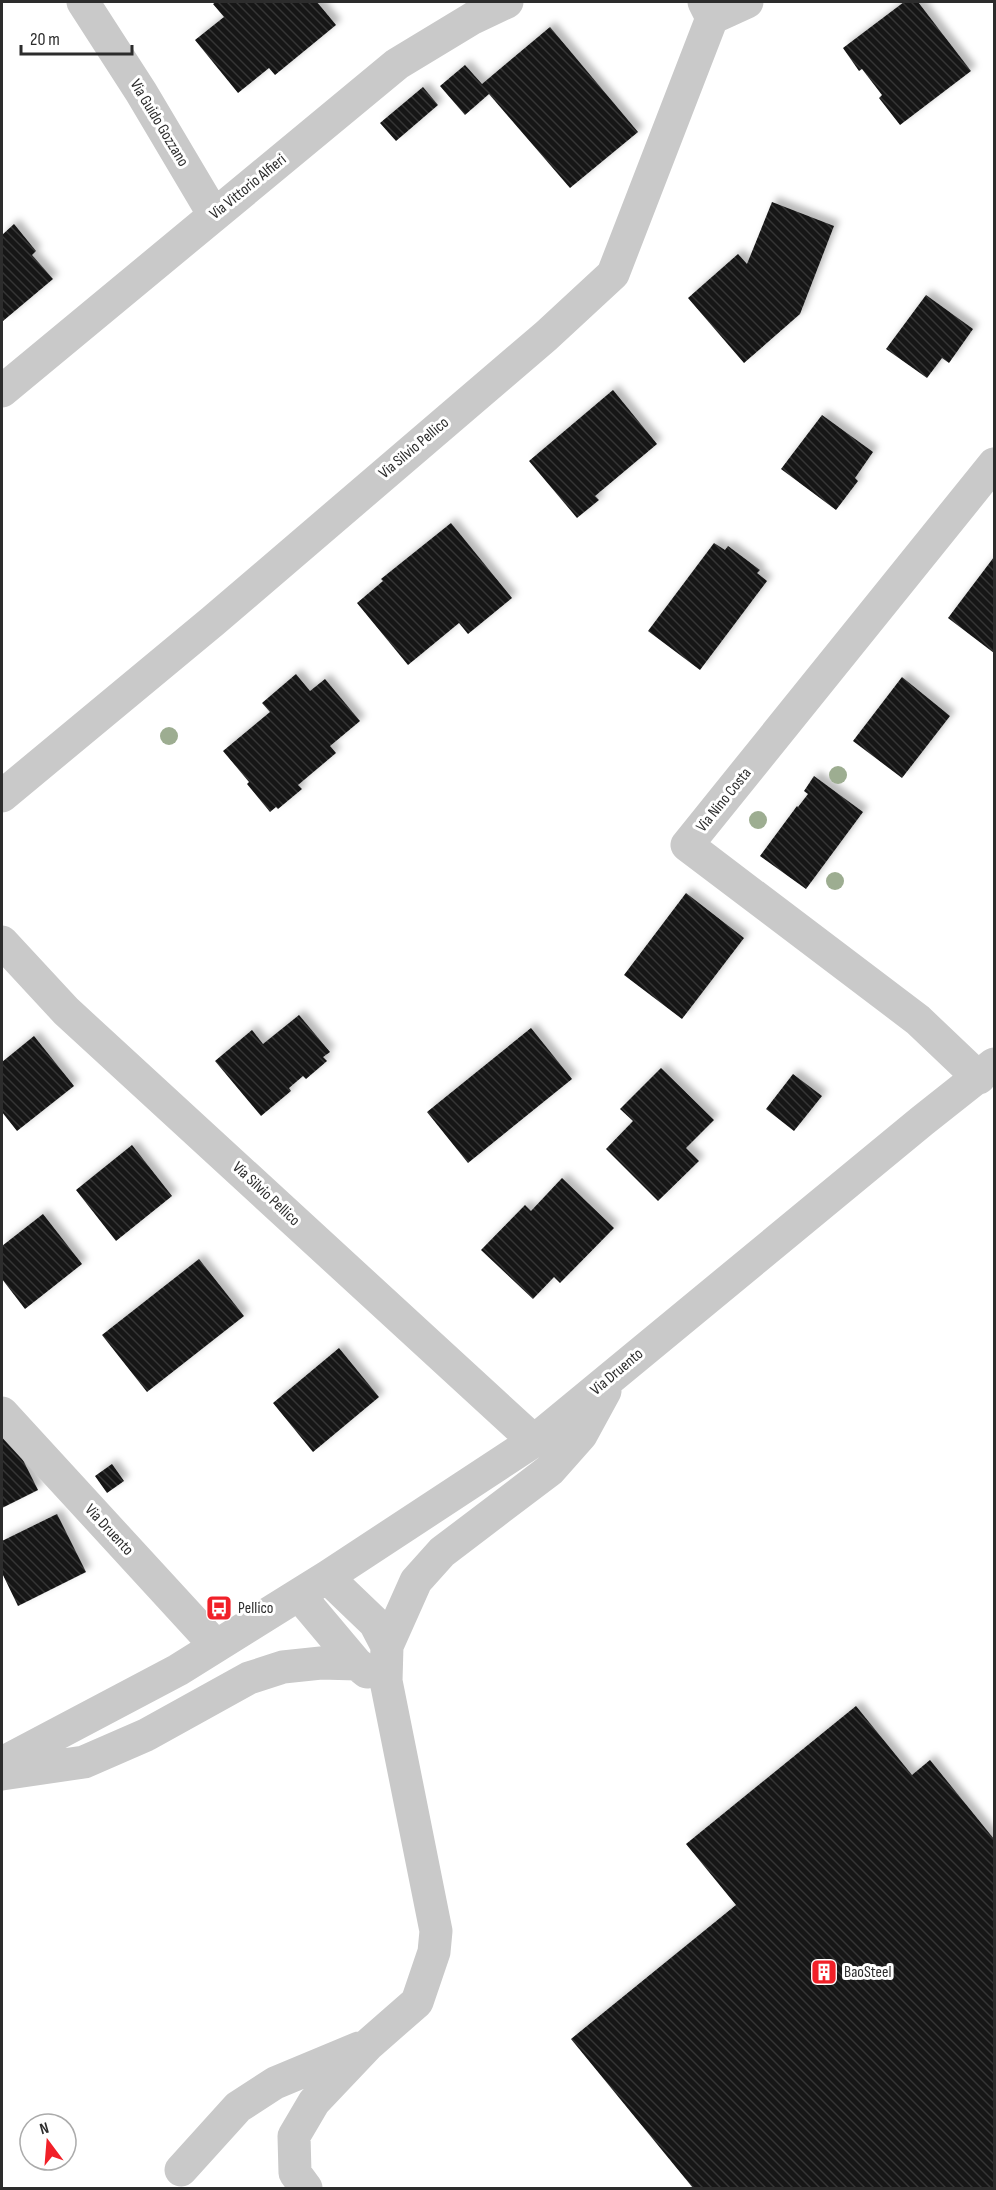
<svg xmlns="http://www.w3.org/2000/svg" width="996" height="2190" font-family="'Sofia Sans Condensed',sans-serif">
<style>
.building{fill:url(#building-back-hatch);filter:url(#shadow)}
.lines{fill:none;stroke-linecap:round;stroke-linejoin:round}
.minor{stroke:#c9c9c9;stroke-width:33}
.tree{fill:#9dad91}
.labels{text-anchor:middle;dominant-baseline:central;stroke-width:6;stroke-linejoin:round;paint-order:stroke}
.street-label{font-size:16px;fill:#2c2c2c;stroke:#fff}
.poi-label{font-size:16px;fill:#2c2c2c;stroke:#fff;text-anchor:start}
</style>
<defs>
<pattern id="building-back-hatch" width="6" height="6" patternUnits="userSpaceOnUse" patternTransform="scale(1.5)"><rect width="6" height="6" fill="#131313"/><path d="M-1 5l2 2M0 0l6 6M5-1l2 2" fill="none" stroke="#363636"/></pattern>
<filter id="shadow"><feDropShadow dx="5.5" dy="-5.5" stdDeviation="3" flood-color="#0004"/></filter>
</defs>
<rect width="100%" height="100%" fill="#fff"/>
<!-- building -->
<path class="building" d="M216,2H317L336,25L275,75L269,68L238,93L195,40L224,17L213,4Z
M904,2H918L971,71L900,125L879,98L882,95L862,69L859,71L843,48Z
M550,27L638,132L570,188L489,94L465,115L440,86L465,65L482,84Z
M423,87L438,105L396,141L380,123Z
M772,202L834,226L800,314L744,363L688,298L738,254L747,264Z
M14,224L36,251L32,255L53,279L3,321L2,235Z
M926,295L973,329L949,363L942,358L927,378L886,349Z
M613,390L657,444L595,496L599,500L577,518L529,461Z
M822,415L873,452L855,478L858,481L836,510L781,469Z
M451,523L512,598L468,634L459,623L408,665L357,603L383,581L381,579Z
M714,543L725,550L728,546L760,570L757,573L767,581L700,670L648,631Z
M994,557V653L948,618Z
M296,674L310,691L325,679L360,721L330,746L336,753L298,785L302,789L278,809L276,807L270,812L247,784L249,782L223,751L270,712L262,703Z
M902,677L950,716L902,778L853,741Z
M814,776L863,812L806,889L760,856L797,806L798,807L808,794L804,791Z
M686,893L744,938L682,1019L624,975Z
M299,1015L330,1052L323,1057L327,1061L306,1079L303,1076L289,1088L291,1091L261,1116L215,1061L252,1030L263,1044Z
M531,1028L572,1079L468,1163L427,1112Z
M34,1036L74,1086L17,1131L2,1112V1062Z
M661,1068L714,1120L686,1148L699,1161L658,1201L606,1149L633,1121L620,1109Z
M793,1074L822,1096L794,1131L766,1109Z
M132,1145L172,1196L116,1241L76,1190Z
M562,1178L614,1228L560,1283L554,1277L533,1299L481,1250L525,1205L531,1211Z
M43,1214L82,1264L25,1309L2,1279V1246Z
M199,1259L244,1316L147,1392L102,1335Z
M339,1348L379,1397L313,1452L273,1403Z
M9,1432L38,1490L2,1508V1435Z
M112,1464L124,1481L107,1493L95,1476Z
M57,1514L86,1572L18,1606L2,1573V1541Z
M856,1706L912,1775L930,1760L994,1839V2188H693L571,2039L736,1905L686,1844Z"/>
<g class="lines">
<!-- minor -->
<path class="minor" d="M83,2L141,92L214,215
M704,2L712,18L747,2
M2,391L397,64L473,18L507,2
M2,796L213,621L546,336L613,274L712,18
M2,942L66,1011L534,1441
M979,1078L918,1020L687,845L994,464
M2,1413L216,1646
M299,1595L357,1664L367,1672
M387,1646L416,1581L442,1552L550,1470L581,1435L605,1391
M2,1763L178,1670L327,1577L534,1441L922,1121L994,1064
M2,1774L84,1762L146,1735L249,1678L283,1667L321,1663L357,1664
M181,2170L238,2107L275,2083L359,2048
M306,2188L295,2173L294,2136L314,2102L369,2044L417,2002L434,1952L436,1931L386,1681L387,1646L375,1623L327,1577"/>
</g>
<!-- trees -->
<g class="tree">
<circle cx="169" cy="736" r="9"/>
<circle cx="838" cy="775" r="9"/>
<circle cx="758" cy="820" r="9"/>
<circle cx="835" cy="881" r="9"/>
</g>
<!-- icons -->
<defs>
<symbol id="bus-square" viewBox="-11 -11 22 22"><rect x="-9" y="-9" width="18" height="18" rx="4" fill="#f12028" stroke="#fff"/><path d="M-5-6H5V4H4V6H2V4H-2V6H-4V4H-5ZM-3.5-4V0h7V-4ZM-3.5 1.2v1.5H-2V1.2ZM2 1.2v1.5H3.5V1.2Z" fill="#fff"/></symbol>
<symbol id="building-square" viewBox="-11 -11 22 22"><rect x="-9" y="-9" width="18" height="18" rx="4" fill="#f12028" stroke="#fff"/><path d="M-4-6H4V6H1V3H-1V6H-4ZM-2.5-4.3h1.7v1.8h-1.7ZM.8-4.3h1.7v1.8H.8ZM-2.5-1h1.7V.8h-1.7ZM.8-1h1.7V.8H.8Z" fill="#fff"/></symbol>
</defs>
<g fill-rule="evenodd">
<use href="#bus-square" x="204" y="1593" width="30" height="30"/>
<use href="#building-square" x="809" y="1957" width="30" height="30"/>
</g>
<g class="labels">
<!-- street labels -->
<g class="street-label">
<text transform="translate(159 123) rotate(59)">Via Guido Gozzano</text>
<text transform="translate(248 187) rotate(-39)">Via Vittorio Alfieri</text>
<text transform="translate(414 448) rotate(-40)">Via Silvio Pellico</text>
<text transform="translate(724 800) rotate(-51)">Via Nino Costa</text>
<text transform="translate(266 1194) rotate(43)">Via Silvio Pellico</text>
<text transform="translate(617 1372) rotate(-40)">Via Druento</text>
<text transform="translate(109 1530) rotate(47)">Via Druento</text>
</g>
<!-- poi labels -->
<g class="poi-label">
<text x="238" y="1608">Pellico</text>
<text x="844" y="1972">BaoSteel</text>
</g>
</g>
<!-- border -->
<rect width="996" height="2190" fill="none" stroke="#2c2c2c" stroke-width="6"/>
<!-- north arrow -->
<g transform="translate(48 2142) rotate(344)"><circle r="28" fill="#ffffff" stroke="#ababab" stroke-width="1.5"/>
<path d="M0-4.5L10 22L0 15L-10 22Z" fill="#f12028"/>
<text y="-9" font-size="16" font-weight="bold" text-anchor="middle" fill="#2c2c2c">N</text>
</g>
<!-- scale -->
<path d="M21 45v9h111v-9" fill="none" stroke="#2c2c2c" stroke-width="3"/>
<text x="30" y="45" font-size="18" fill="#2c2c2c" stroke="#ffffff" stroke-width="4.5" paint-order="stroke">20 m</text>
</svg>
